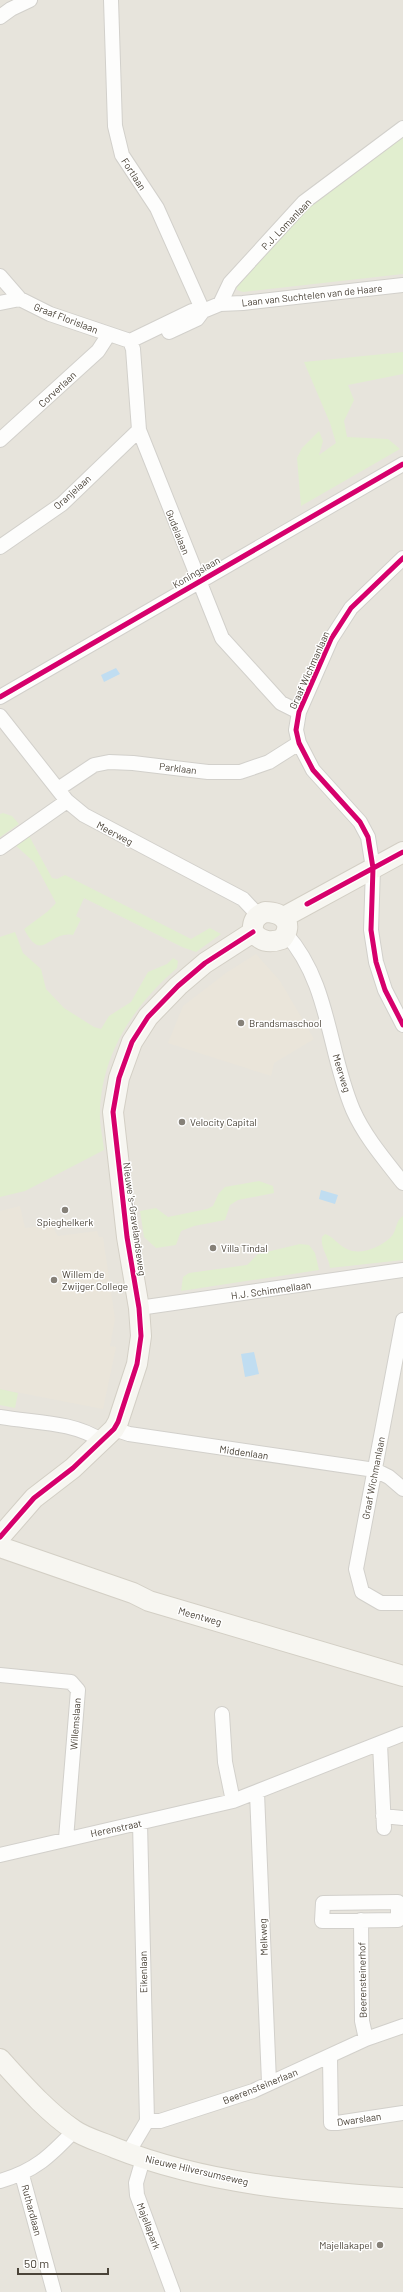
<svg xmlns="http://www.w3.org/2000/svg" width="403" height="2292" font-family="Barlow,sans-serif">
<style>
.residential{fill:#e7e4dc}
.education{fill:#eae5da}
.green{fill:#e1eecf}
.water{fill:#c0ddf1}
.lines{fill:none;stroke-linecap:round;stroke-linejoin:round}
.street-casing{stroke:#d2d0cb;stroke-width:16}
.secondary-casing{stroke:#d3cfc5;stroke-width:22}
.street{stroke:#fdfdfc;stroke-width:14}
.secondary{stroke:#f7f6f1;stroke-width:20}
.cycleway-casing{stroke:#fff;stroke-width:8}
.cycleway{stroke:#d6006c;stroke-width:5}
.poi-dot{fill:#868178;stroke:#fff;stroke-width:1.5}
.labels{text-anchor:middle;dominant-baseline:central;stroke-width:3;stroke-linejoin:round;paint-order:stroke}
.street-label{font-size:10px;fill:#4b4439;stroke:#fff}
.poi-label{font-size:10px;fill:#4b4439;stroke:#fff;text-anchor:start}
</style>
<rect width="100%" height="100%" fill="#f4f2ee"/>
<!-- residential -->
<path class="residential" d="M0,0H403V2292H0Z"/>
<!-- education -->
<path class="education" d="M256,954L280,981L314,1039L274,1063L271,1076L168,1043L183,1006L226,973Z
M20,1206L25,1228L51,1225L58,1236L97,1231L99,1237H103L115,1319L110,1346L116,1347L103,1409L0,1389V1211Z"/>
<!-- green -->
<path class="green" d="M403,133V274L243,292L237,290L236,285L311,204Z
M403,352V374L348,385L354,400L344,421L347,437L388,439L400,449L301,506L297,458L302,448L319,431L323,441L319,455L336,443L330,423L304,362Z
M3,813L12,816L19,824L0,837V814Z
M28,834L52,878L57,879L65,875L191,939L210,928L221,934L196,952L182,947L84,898L76,916L81,919L73,935C48,930 43,965 24,929L47,912L56,903L34,862L14,844Z
M15,932L23,953L41,969L46,989L64,1008L94,1027L101,1029L109,1016L131,1002L148,972L167,964L173,958L178,961L177,968C134,1005 102,1053 100,1111C99,1124 103,1138 104,1150L25,1191L0,1197V937Z
M259,1181L273,1186L274,1193L238,1200L230,1205L225,1220L194,1226L181,1231L176,1245L156,1248L144,1237L140,1211L156,1208L168,1217L207,1209L213,1206L219,1193L225,1187Z
M403,1216V1260L330,1268C329,1257 320,1248 322,1237L325,1234C334,1237 337,1244 345,1248C359,1257 381,1247 391,1237C397,1231 395,1221 403,1216Z
M300,1244L309,1245L315,1253L319,1270L181,1291L183,1277L189,1273L247,1265L258,1254Z
M0,1389L18,1393L15,1408L0,1405Z"/>
<!-- water -->
<path class="water" d="M116,668L120,674L104,682L101,675Z
M321,1190L338,1195L335,1204L319,1199Z
M254,1352L259,1374L245,1377L241,1354Z"/>
<g class="lines">
<defs>
<path id="street" d="M111,0L115,126L122,155L157,208L203,311
M0,17L11,9L30,0
M0,276L20,299
M0,303L20,299L50,314L130,341L192,311H203L220,304L243,303L403,285
M220,304L230,283L304,202L403,128
M169,332L197,319L203,311
M130,341L133,349L139,430L222,638L281,703L299,712
M0,440L98,351L109,334
M0,547L62,504L139,430
M403,558L351,608L331,639L299,712L296,730L299,743L313,770L360,822L368,837L373,868L371,930L376,962L385,990L403,1025
M0,697L403,464
M0,716L67,801L84,815L243,899L258,915
M58,789L94,765L109,762L133,763L208,772H240L269,762L299,743
M0,848L67,801
M286,934C330,983 328,1052 353,1110C365,1137 385,1160 403,1183
M139,1308L403,1270
M403,1320L356,1569L362,1592L381,1603H403
M0,1417C34,1423 73,1421 102,1441
M114,1429L129,1434L375,1470L389,1477L403,1489
M0,1675L71,1682L78,1690L66,1839
M222,1714L225,1762L233,1801
M380,1744L384,1828
M257,1793L269,2082
M383,1816L403,1818
M140,1823L147,2121
M0,1855L233,1801L403,1734
M398,1902V1920L322,1921L323,1903Z
M361,1920L362,2021L366,2039
M330,2058L331,2123H337L403,2113
M147,2121H160L253,2091L366,2039L403,2026
M128,2153L147,2121
M143,2159L136,2183L137,2195L173,2292
M22,2175L54,2292
M0,2181C35,2171 50,2156 74,2131"/>
<path id="secondary" d="M265,912C282,912 295,923 282,939C271,943 261,942 253,932C252,922 255,916 265,912Z
M284,917L403,852
M0,1537L34,1498L73,1468L114,1429L118,1422L137,1364L141,1336L139,1308L127,1237L113,1112L119,1078L132,1042L148,1017L178,986L205,963L253,932
M0,1547L133,1593L149,1601L403,1676
M0,2059C22,2083 47,2112 74,2130C85,2138 102,2142 115,2148C206,2184 306,2192 403,2198"/>
</defs>
<!-- street casing -->
<use href="#street" class="street-casing"/>
<!-- secondary casing -->
<use href="#secondary" class="secondary-casing"/>
<!-- street -->
<use href="#street" class="street"/>
<!-- secondary -->
<use href="#secondary" class="secondary"/>
<defs>
<path id="cycleway" d="M403,558L351,608L331,639L299,712L296,730L299,743L313,770L360,822L368,837L373,868L371,930L376,962L385,990L403,1025
M0,697L403,464
M307,904L403,852
M0,1537L34,1498L73,1468L114,1429L118,1422L137,1364L141,1336L139,1308L127,1237L113,1112L119,1078L132,1042L148,1017L178,986L205,963L253,932"/>
</defs>
<!-- cycleway casing -->
<use href="#cycleway" class="cycleway-casing"/>
<!-- cycleway -->
<use href="#cycleway" class="cycleway"/>
</g>
<!-- markers -->
<g class="poi-dot">
<circle cx="241" cy="1023" r="4"/>
<circle cx="182" cy="1122" r="4"/>
<circle cx="65" cy="1210" r="4"/>
<circle cx="213" cy="1248" r="4"/>
<circle cx="54" cy="1280" r="4"/>
<circle cx="380" cy="2245" r="4"/>
</g>
<g class="labels">
<!-- street labels -->
<g class="street-label">
<text transform="translate(134 174) rotate(57)">Fortlaan</text>
<text transform="translate(286 224) rotate(-46)">P.J. Lomanlaan</text>
<text transform="translate(312 295) rotate(-6)">Laan van Suchtelen van de Haare</text>
<text transform="translate(66 318) rotate(21)">Graaf Florislaan</text>
<text transform="translate(57 389) rotate(-43)">Corverlaan</text>
<text transform="translate(72 492) rotate(-42)">Oranjelaan</text>
<text transform="translate(178 532) rotate(68)">Gudelalaan</text>
<text transform="translate(196 572) rotate(-30)">Koningslaan</text>
<text transform="translate(309 670) rotate(-66)">Graaf Wichmanlaan</text>
<text transform="translate(178 768) rotate(7)">Parklaan</text>
<text transform="translate(115 833) rotate(28)">Meerweg</text>
<text transform="translate(342 1073) rotate(73)">Meerweg</text>
<text transform="translate(135 1219) rotate(82)">Nieuwe 's-Gravelandseweg</text>
<text transform="translate(271 1290) rotate(-8)">H.J. Schimmellaan</text>
<text transform="translate(244 1452) rotate(8)">Middenlaan</text>
<text transform="translate(373 1478) rotate(-79)">Graaf Wichmanlaan</text>
<text transform="translate(200 1616) rotate(16)">Meentweg</text>
<text transform="translate(75 1724) rotate(-86)">Willemslaan</text>
<text transform="translate(116 1828) rotate(-12)">Herenstraat</text>
<text transform="translate(263 1937) rotate(-92)">Melkweg</text>
<text transform="translate(143 1972) rotate(-91)">Eikenlaan</text>
<text transform="translate(362 1980) rotate(-91)">Beerensteinerhof</text>
<text transform="translate(260 2086) rotate(-22)">Beerensteinerlaan</text>
<text transform="translate(359 2119) rotate(-8)">Dwarslaan</text>
<text transform="translate(197 2170) rotate(13)">Nieuwe Hilversumseweg</text>
<text transform="translate(32 2210) rotate(75)">Ruthardlaan</text>
<text transform="translate(149 2226) rotate(69)">Majellapark</text>
</g>
<!-- poi labels -->
<g class="poi-label">
<text x="249" y="1023">Brandsmaschool</text>
<text x="190" y="1122">Velocity Capital</text>
<text x="65" y="1222" text-anchor="middle">Spieghelkerk</text>
<text x="221" y="1248">Villa Tindal</text>
<text x="62" y="1274">Willem de<tspan x="62" dy="12">Zwijger College</tspan></text>
<text x="372" y="2245" text-anchor="end">Majellakapel</text>
</g>
</g>
<!-- scale -->
<path d="M18 2268v6h90v-6" fill="none" stroke="#4b4439" stroke-width="2"/>
<text x="24" y="2268" font-size="12" fill="#4b4439" stroke="#ffffff" stroke-width="3" paint-order="stroke">50 m</text>
</svg>
